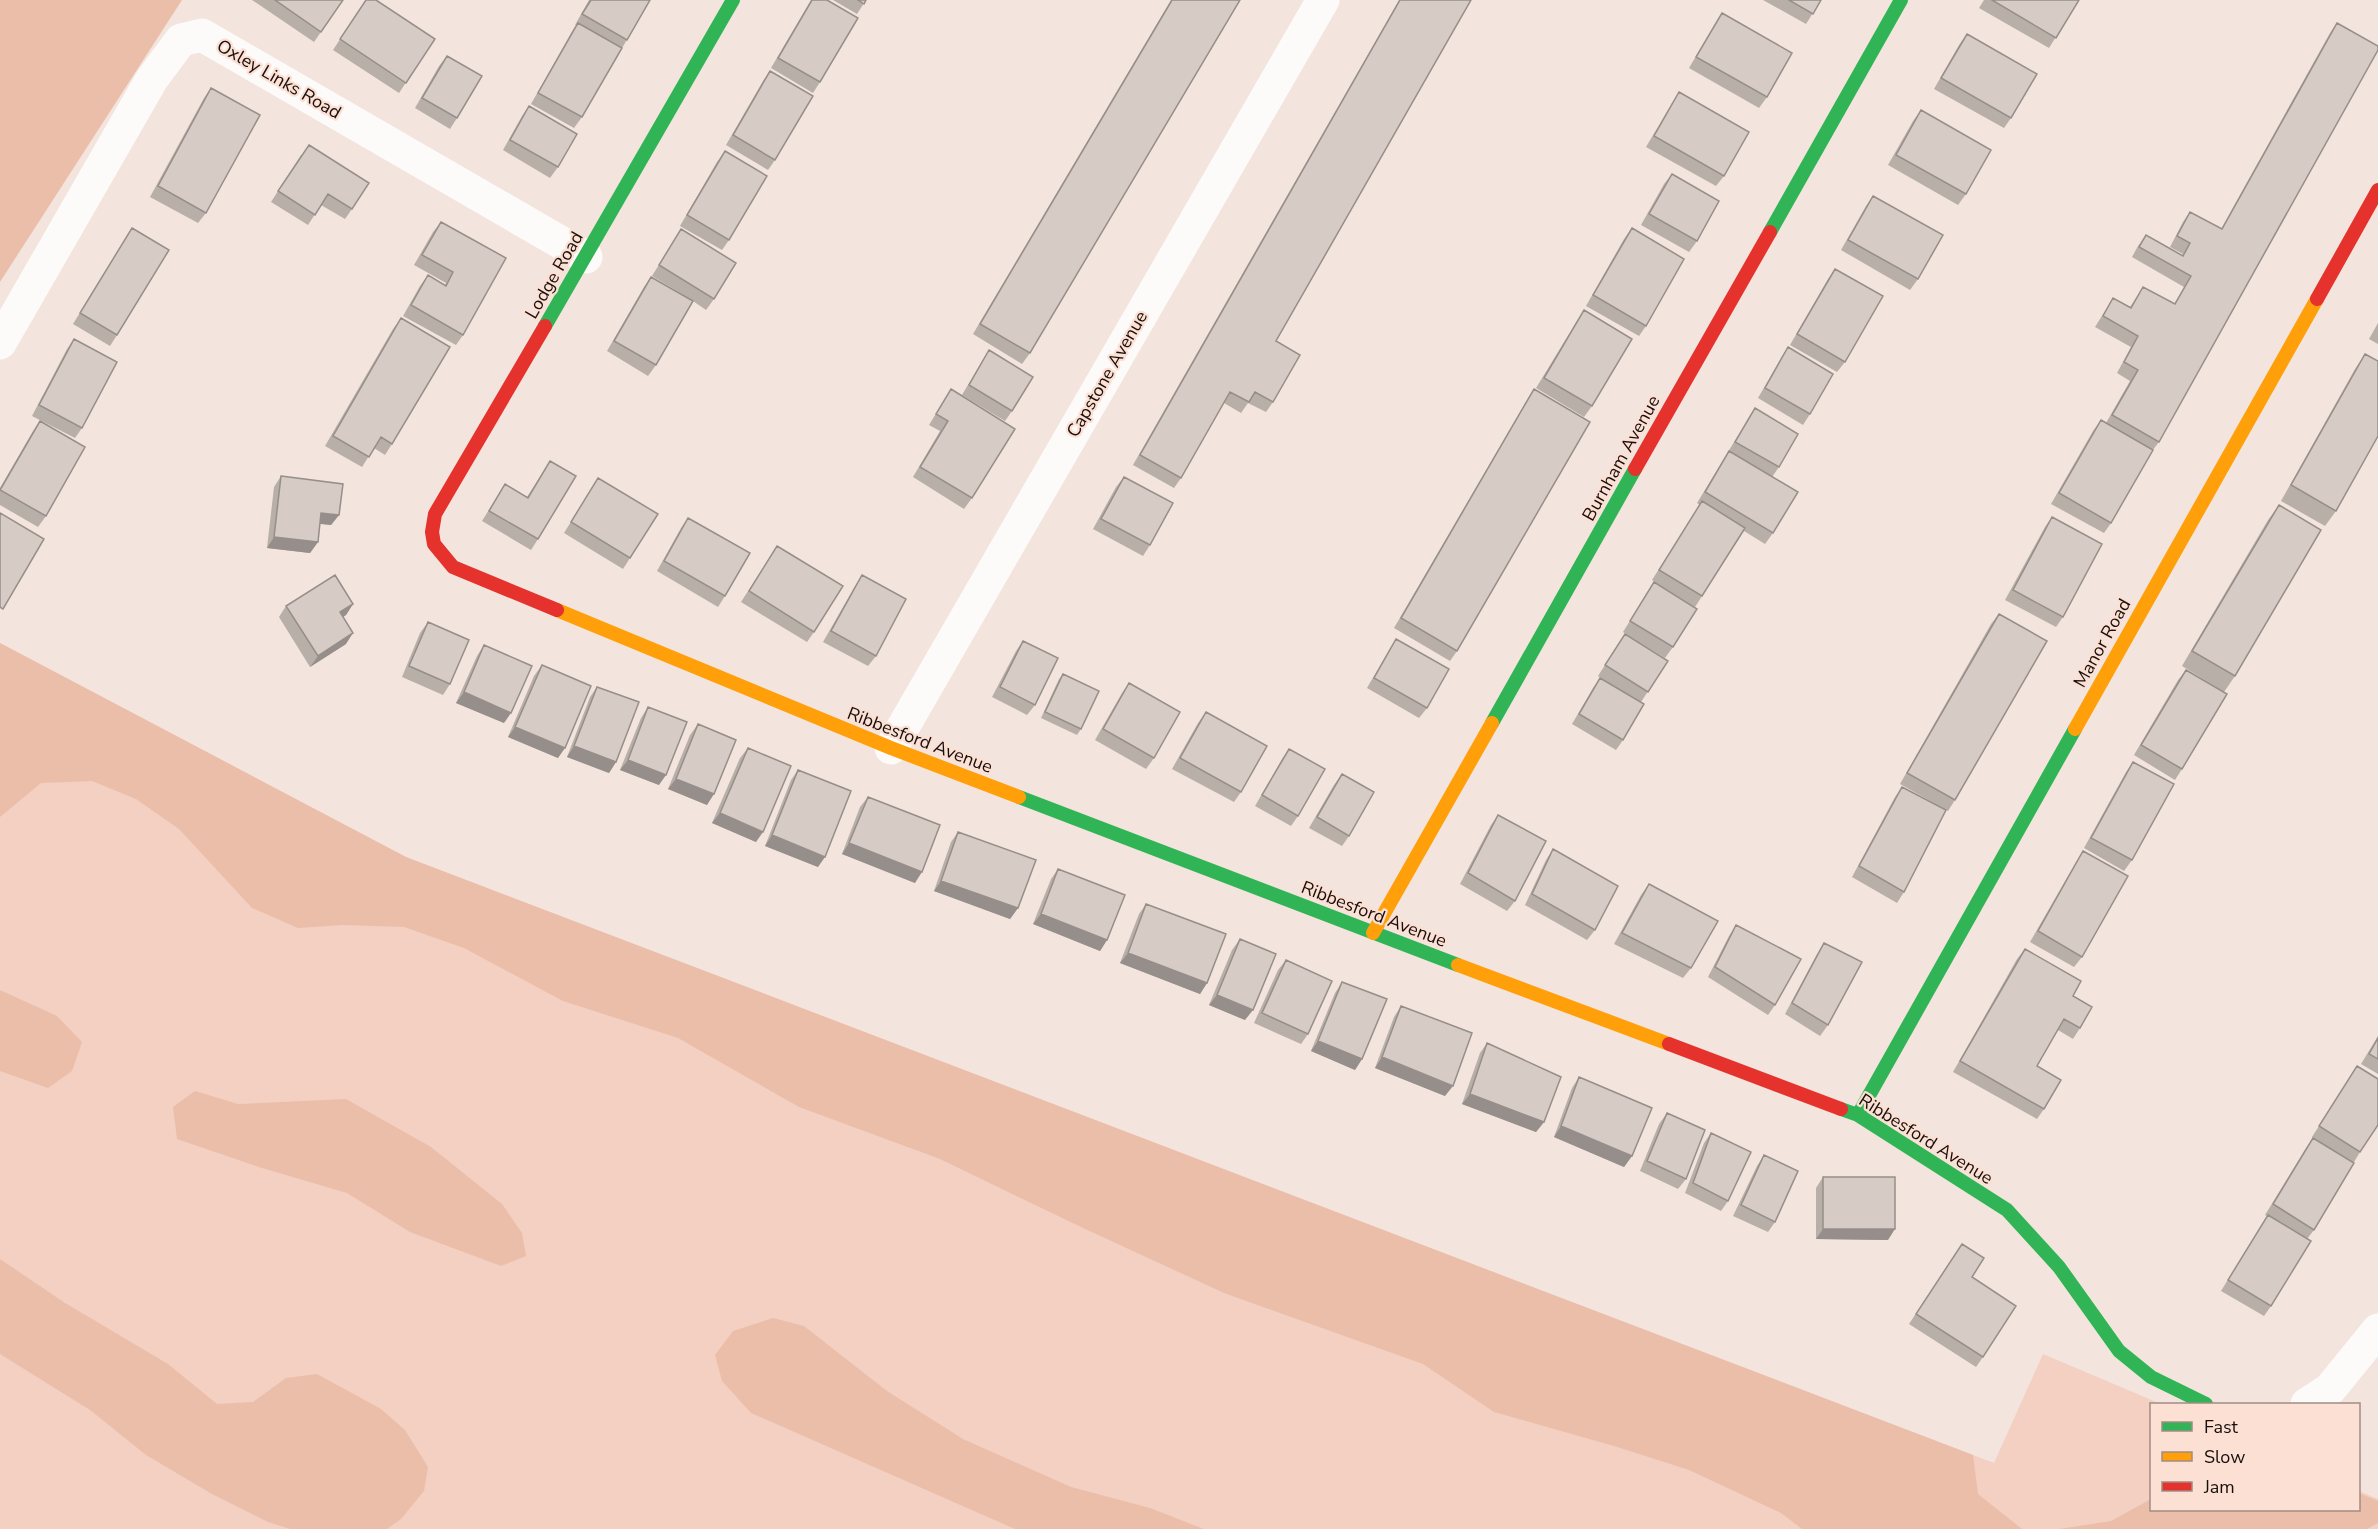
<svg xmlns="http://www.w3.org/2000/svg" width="2378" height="1529" font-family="'Nunito Sans',sans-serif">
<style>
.green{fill:#f3d0c2}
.forest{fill:#ebbeaa}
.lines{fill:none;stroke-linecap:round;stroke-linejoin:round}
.street{stroke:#fdfbfa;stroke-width:33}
.fast{stroke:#30b455;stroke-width:14}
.slow{stroke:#ff9f0a;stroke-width:14}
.jam{stroke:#e5322d;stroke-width:14}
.wall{fill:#b8afa9}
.shaded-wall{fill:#968e8a}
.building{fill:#d6cbc5;stroke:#968e8a;stroke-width:1.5}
.labels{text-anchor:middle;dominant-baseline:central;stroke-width:4.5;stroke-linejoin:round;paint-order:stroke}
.street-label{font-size:18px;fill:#180f0c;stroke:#fce0d4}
</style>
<rect width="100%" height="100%" fill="#f3e4dd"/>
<!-- green -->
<path class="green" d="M0,643L406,857L1994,1463L2043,1354L2161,1404H2152V1510H2358L2359,1491L2378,1499V1529H0Z"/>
<!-- forest -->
<path class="forest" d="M0,0H182L0,282Z
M0,643L406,857L1973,1455L1978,1494L2022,1529H1802L1781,1513L1689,1470L1614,1446L1494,1412L1423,1364L1224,1293L1083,1228L940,1159L799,1107L678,1038L563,1001L464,948L404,927L343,925L298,928L252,908L179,829L136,799L92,781L41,783L0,817Z
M0,990L57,1016L82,1042L72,1071L48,1088L0,1071Z
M195,1091L238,1104L346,1099L431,1147L502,1204L522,1233L526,1256L501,1266L410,1232L347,1193L262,1168L177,1139L173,1107Z
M0,1259L65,1303L168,1364L217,1404L253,1402L286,1378L317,1374L381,1409L405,1430L428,1467L424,1491L401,1519L387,1529H290L268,1522L212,1494L146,1455L90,1410L0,1354Z
M773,1318L804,1326L887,1391L963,1439L1071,1487L1150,1508L1204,1529H1015L751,1413L722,1381L715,1355L733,1331Z
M2359,1493L2378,1501V1523L2367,1529H2059L2111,1521L2151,1499L2152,1510H2358Z"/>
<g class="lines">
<!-- street -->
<path class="street" d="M0,343L152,79L181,40L202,35L586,257
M891,748L1323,0
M2307,1404L2330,1389L2378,1330"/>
<!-- fast -->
<path class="fast" d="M1770,232L1901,0
M545,326L733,0
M1492,723L1635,469
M1019,797L1458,965
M1841,1109L1858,1115L2007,1210L2059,1267L2119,1351L2151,1377L2206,1404
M1858,1115L2075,729"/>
<!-- slow -->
<path class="slow" d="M557,610L891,748L1019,797
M2075,729L2317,299
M1373,933L1492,723
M1458,965L1669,1044"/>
<!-- jam -->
<path class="jam" d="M2317,299L2378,190
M545,326L435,514L432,532L434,544L453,567L557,610
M1635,469L1770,232
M1669,1044L1841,1109"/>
</g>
<!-- wall -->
<path class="wall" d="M252,0H343L314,42Z
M366,0L435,39L399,93L333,50Z
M589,0H650L582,117L574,128L531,104L571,33L576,25H575Z
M811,0H827L820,82L813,93L771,68Z
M833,0H866L857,14Z
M1171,0H1240L1030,353L1022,364L973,334Z
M1399,0H1471L1276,341L1273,402L1266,412L1248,403L1241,413L1224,403L1181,478L1174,488L1133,465Z
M1763,0H1821L1806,24Z
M1984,0H2079L2049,48L1979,8Z
M1722,13L1767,97L1759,108L1689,68L1715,24Z
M2337,23L2159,442L2152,451L2111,523L2104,533L2051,504L2093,431L2101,420L2106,423L2130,381L2117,373L2131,347L2095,327L2113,298L2130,307L2143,287L2174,304L2184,287L2132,257L2138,246L2146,235L2182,255L2183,254L2170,247L2183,222L2190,212L2221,229L2330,33Z
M1967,34L2011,118L2004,128L1934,89L1959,45Z
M447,56L457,118L450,129L415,108L439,66Z
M770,71L775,160L768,170L726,145L763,81Z
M211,88L206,213L198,223L150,197L204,98Z
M1679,92L1724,176L1716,186L1646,147L1672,103Z
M529,106L558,167L550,178L503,150L522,116Z
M1921,110L1966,194L1958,205L1888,165L1913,121Z
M725,151L729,240L722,250L680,226L717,162Z
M301,155L352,209L345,219L321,205L308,225L271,202Z
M1672,174L1697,241L1689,252L1641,225L1664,184Z
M1873,196L1918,279L1910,290L1841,250L1866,206Z
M441,222L506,258L463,335L456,345L403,316L420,286L428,275L445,285L446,283L414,265L433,232Z
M132,228L117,335L110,346L73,324Z
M1632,228L1646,326L1639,336L1586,306L1624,239Z
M681,229L714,299L706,310L693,301L656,365L648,376L607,351L644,287L651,277L687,297L652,276Z
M1835,269L1845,362L1837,372L1790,345L1828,279Z
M1584,310L1592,406L1584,417L1536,388L1577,321Z
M401,318L392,444L385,455L374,448L362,467L325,446L393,329Z
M2378,323V344L2369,339Z
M74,339L82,428L75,438L32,416L67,349Z
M1788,347L1810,414L1803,425L1758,398L1781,358Z
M989,350L1012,411L1005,421L962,395L982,361Z
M2365,354L2336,511L2325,526L2281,501L2355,369Z
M951,389L972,498L964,509L913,477L940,431L929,425Z
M1534,389L1457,651L1450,661L1394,628L1527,400Z
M1755,408L1779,467L1772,477L1773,533L1765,544L1744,531L1695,607L1652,580L1700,505L1697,503L1748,419Z
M40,421L46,516L38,527L0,505V488L33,431Z
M550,461L538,539L531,550L482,521L505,484L527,497Z
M281,476L339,515L331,525L320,524L318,542L310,553L267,548L274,487Z
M1124,477L1150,545L1143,556L1093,529L1116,487Z
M598,478L630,558L623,569L564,533Z
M2279,505L2235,676L2224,692L2182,666L2268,520Z
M2052,517L2063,617L2056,627L2005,600L2045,527Z
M688,518L725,596L718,607L657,571L681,528Z
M777,546L814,632L807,642L741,602Z
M862,575L876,656L868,666L823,642L855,586Z
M1654,582L1673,647L1665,658L1623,632Z
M353,604L346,615L343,617L346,644L310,667L279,617L286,606Z
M1999,614L1955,800L1948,811L1946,810L1904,892L1897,903L1852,877L1895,797L1902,787L1941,807L1900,784L1991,624Z
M428,622L450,684L443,695L402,677L420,633Z
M1625,634L1668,661L1641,702L1623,740L1616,750L1572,724L1593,688L1600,678L1620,690L1598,676Z
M1396,639L1427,708L1419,718L1367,688L1389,650Z
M1023,641L1035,705L1027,715L992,697L1016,651Z
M484,645L504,723L456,703L477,656Z
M542,665L558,758L508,737L534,676Z
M2186,670L2182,769L2175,780L2134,755L2178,680Z
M1063,674L1081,729L1077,735L1041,718L1059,679Z
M1129,683L1154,758L1146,769L1095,740L1122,693Z
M597,687L616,762L609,773L567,757L590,697Z
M648,707L659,785L620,770L641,718Z
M1206,712L1241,792L1234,802L1172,769L1198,723Z
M698,724L707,805L668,789L690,735Z
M748,748L756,842L712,823L740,758Z
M1289,749L1298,816L1291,826L1255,806L1282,759Z
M2133,762L2132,860L2124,871L2084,848L2126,772Z
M798,770L818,867L765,846L791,780Z
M1342,774L1349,836L1342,846L1309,828L1334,785Z
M868,797L915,883L842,854L860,807Z
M1498,815L1515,901L1507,911L1460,884L1491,825Z
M958,832L1018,908L1010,919L934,891L951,842Z
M1553,849L1595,930L1587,940L1525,905L1546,860Z
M2083,851L2082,957L2074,967L2030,942L2076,862Z
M1058,869L1107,940L1100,951L1033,924L1051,879Z
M1649,884L1691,968L1683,978L1614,944L1641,895Z
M1146,904L1207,983L1200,994L1120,963L1139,914Z
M1736,925L1775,1005L1768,1015L1708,977L1729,936Z
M1240,939L1245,1020L1209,1005L1232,950Z
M1824,943L1828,1025L1820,1036L1785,1014L1817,954Z
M2025,949L2073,996L2080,1028L2073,1039L2058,1030L2037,1066L2044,1109L2037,1119L1953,1072L2017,959Z
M1286,960L1308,1034L1301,1044L1254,1023L1278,970Z
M1342,982L1362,1059L1355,1070L1311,1051L1335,993Z
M1401,1006L1445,1096L1375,1068L1394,1017Z
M2378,1036V1074L2361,1064Z
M1487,1043L1544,1122L1536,1132L1462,1104L1480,1053Z
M2357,1066L2360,1152L2354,1162L2314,1230L2307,1239L2271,1306L2264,1316L2221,1291L2267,1216L2265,1215L2306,1148L2313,1138L2322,1143L2312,1137Z
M1579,1077L1632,1156L1624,1167L1554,1137L1572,1088Z
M1667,1113L1686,1179L1678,1189L1640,1171L1659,1124Z
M1711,1133L1728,1201L1721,1211L1685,1193L1704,1143Z
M1764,1155L1775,1222L1768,1232L1733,1216L1757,1166Z
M1823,1177L1888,1240L1816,1239V1188Z
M1955,1254L1972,1277L1983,1357L1976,1367L1909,1324Z"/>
<!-- shaded-wall -->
<path class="shaded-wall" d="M321,513L339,515L331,525L314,523Z
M274,537L318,542L310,553L267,548Z
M353,604L346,615L333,623L340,612Z
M353,633L346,644L310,667L318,656Z
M464,692L511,713L504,723L456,703Z
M515,727L565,748L558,758L508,737Z
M574,746L616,762L609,773L567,757Z
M628,760L666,775L659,785L620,770Z
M676,779L714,794L707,805L668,789Z
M720,813L763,832L756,842L712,823Z
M772,835L825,857L818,867L765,846Z
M849,843L922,872L915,883L842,854Z
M941,881L1018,908L1010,919L934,891Z
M1041,914L1107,940L1100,951L1033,924Z
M1128,953L1207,983L1200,994L1120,963Z
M1217,995L1253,1010L1245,1020L1209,1005Z
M1318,1041L1362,1059L1355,1070L1311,1051Z
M1382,1057L1453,1086L1445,1096L1375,1068Z
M1470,1094L1544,1122L1536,1132L1462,1104Z
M1561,1126L1632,1156L1624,1167L1554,1137Z
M1823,1229H1895L1888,1240L1816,1239Z"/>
<!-- building -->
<path class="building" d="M275,0H343L321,32Z
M366,0H376L435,39L406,83L340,39Z
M591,0H650L627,40L582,14Z
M812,0H827L858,18L820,82L778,58Z
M858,0H866L864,4Z
M1172,0H1240L1030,353L980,324Z
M1400,0H1471L1276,341L1300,355L1273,402L1255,392L1249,402L1230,392L1181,478L1140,455Z
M1789,0H1821L1813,14Z
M1992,0H2079L2056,38Z
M1722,13L1792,53L1767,97L1696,57Z
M578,23L622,48L582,117L538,93Z
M2337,23L2378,46V50L2159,442L2112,415L2138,370L2124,362L2138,336L2103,316L2113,298L2131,308L2143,287L2175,304L2191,276L2139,247L2146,235L2183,256L2190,243L2177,236L2190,212L2222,229Z
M1967,34L2037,74L2011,118L1941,78Z
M447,56L482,76L457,118L422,98Z
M770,71L813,96L775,160L733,135Z
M211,88L260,115L206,213L158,186Z
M1679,92L1749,132L1724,176L1654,136Z
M529,106L577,134L558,167L510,140Z
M1921,110L1991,150L1966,194L1896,155Z
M309,145L369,183L352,209L328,194L315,215L278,191Z
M725,151L767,176L729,240L687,215Z
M1672,174L1719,201L1697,241L1649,214Z
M1873,196L1943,235L1918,279L1848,240Z
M441,222L506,258L463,335L411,305L428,275L446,286L453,272L422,255Z
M132,228L169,250L117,335L80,313Z
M1632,228L1684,259L1646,326L1593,295Z
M681,229L736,263L714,299L659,265Z
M1835,269L1883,296L1845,362L1797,334Z
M651,277L693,301L656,365L614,341Z
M1584,310L1632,339L1592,406L1544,378Z
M401,318L450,347L392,444L381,437L369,457L333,436Z
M74,339L117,362L82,428L39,405Z
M1788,347L1833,374L1810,414L1765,388Z
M989,350L1033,377L1012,411L969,385Z
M2365,354L2378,361V436L2336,511L2291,485Z
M951,389L1015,429L972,498L920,467L948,421L936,414Z
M1534,389L1590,422L1457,651L1401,618Z
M1755,408L1798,434L1779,467L1735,442Z
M2101,420L2153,450L2111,523L2059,493Z
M40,421L85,447L46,516L0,490Z
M1729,451L1798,492L1773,533L1705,492Z
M550,461L576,476L538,539L489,511L505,484L528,498Z
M281,476L343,484L339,515L321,513L318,542L274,537Z
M1124,477L1173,503L1150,545L1101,519Z
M598,478L658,514L630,558L571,522Z
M1702,501L1745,528L1702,596L1659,570Z
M2279,505L2321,530L2235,676L2192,651Z
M0,513L44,539L3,609L0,607Z
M2052,517L2102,544L2063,617L2013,590Z
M688,518L750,553L725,596L664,561Z
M777,546L843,586L814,632L749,591Z
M335,575L353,604L340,612L353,633L318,656L286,606Z
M862,575L906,599L876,656L831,631Z
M1654,582L1697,609L1673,647L1630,621Z
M1999,614L2047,641L1955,800L1907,773Z
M428,622L469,640L450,684L409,666Z
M1625,634L1668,661L1648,692L1605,665Z
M1396,639L1449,669L1427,708L1374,678Z
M1023,641L1058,658L1035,705L1000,687Z
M484,645L532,666L511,713L464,692Z
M542,665L591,686L565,748L515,727Z
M2186,670L2227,694L2182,769L2141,745Z
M1063,674L1099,691L1081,729L1045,712Z
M1600,678L1644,704L1623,740L1579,714Z
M1129,683L1180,712L1154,758L1103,729Z
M597,687L639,702L616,762L574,746Z
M648,707L687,722L666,775L628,760Z
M1206,712L1267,746L1241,792L1180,758Z
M698,724L736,740L714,794L676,779Z
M748,748L791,766L763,832L720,813Z
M1289,749L1325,769L1298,816L1262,795Z
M2133,762L2174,784L2132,860L2091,838Z
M798,770L851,791L825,857L772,835Z
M1342,774L1374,792L1349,836L1317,817Z
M1902,787L1946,810L1904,892L1859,866Z
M868,797L940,825L922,872L849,843Z
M1498,815L1546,841L1515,901L1468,873Z
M958,832L1036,860L1018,908L941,881Z
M1553,849L1618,886L1595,930L1532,894Z
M2083,851L2128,876L2082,957L2038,931Z
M1058,869L1125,895L1107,940L1041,914Z
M1649,884L1718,921L1691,968L1622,933Z
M1146,904L1226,934L1207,983L1128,953Z
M1736,925L1801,959L1775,1005L1715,967Z
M1240,939L1276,954L1253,1010L1217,995Z
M1824,943L1862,962L1828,1025L1792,1003Z
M2025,949L2081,981L2073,996L2092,1007L2080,1028L2064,1019L2037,1066L2061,1080L2044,1109L1960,1061Z
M1286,960L1332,981L1308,1034L1262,1013Z
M1342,982L1387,999L1362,1059L1318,1041Z
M1401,1006L1472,1033L1453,1086L1382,1057Z
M2378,1038V1059L2369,1054Z
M1487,1043L1561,1077L1544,1122L1470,1094Z
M2357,1066L2378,1079V1125L2360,1152L2319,1126Z
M1579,1077L1652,1108L1632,1156L1561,1126Z
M1667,1113L1705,1130L1686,1179L1647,1161Z
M1711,1133L1751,1152L1728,1201L1693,1183Z
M2313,1138L2354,1163L2314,1230L2273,1204Z
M1764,1155L1798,1171L1775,1222L1741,1205Z
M1823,1177H1895V1229H1823Z
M2268,1215L2311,1241L2271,1306L2228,1280Z
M1962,1244L1984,1258L1972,1277L2016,1306L1983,1357L1916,1314Z"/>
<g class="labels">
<!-- street labels -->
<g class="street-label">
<text transform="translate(279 79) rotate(30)">Oxley Links Road</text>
<text transform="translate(554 275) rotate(-60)">Lodge Road</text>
<text transform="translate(1107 374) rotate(-60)">Capstone Avenue</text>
<text transform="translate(1621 458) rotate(-61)">Burnham Avenue</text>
<text transform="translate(2102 643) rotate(-61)">Manor Road</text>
<text transform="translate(920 740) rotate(21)">Ribbesford Avenue</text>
<text transform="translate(1374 914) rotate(21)">Ribbesford Avenue</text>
<text transform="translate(1926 1139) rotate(32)">Ribbesford Avenue</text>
</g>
</g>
<!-- legend -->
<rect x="2150" y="1403" width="210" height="108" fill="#fce0d4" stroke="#a18c84" stroke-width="1.5"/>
<rect x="2162" y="1422" width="30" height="9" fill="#30b455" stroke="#a18c84" stroke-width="1.5"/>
<text x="2204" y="1433" font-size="18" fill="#180f0c">Fast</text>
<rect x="2162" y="1452" width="30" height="9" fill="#ff9f0a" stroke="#a18c84" stroke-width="1.5"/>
<text x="2204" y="1463" font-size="18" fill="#180f0c">Slow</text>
<rect x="2162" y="1482" width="30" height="9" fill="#e5322d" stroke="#a18c84" stroke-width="1.5"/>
<text x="2204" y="1493" font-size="18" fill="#180f0c">Jam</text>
</svg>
